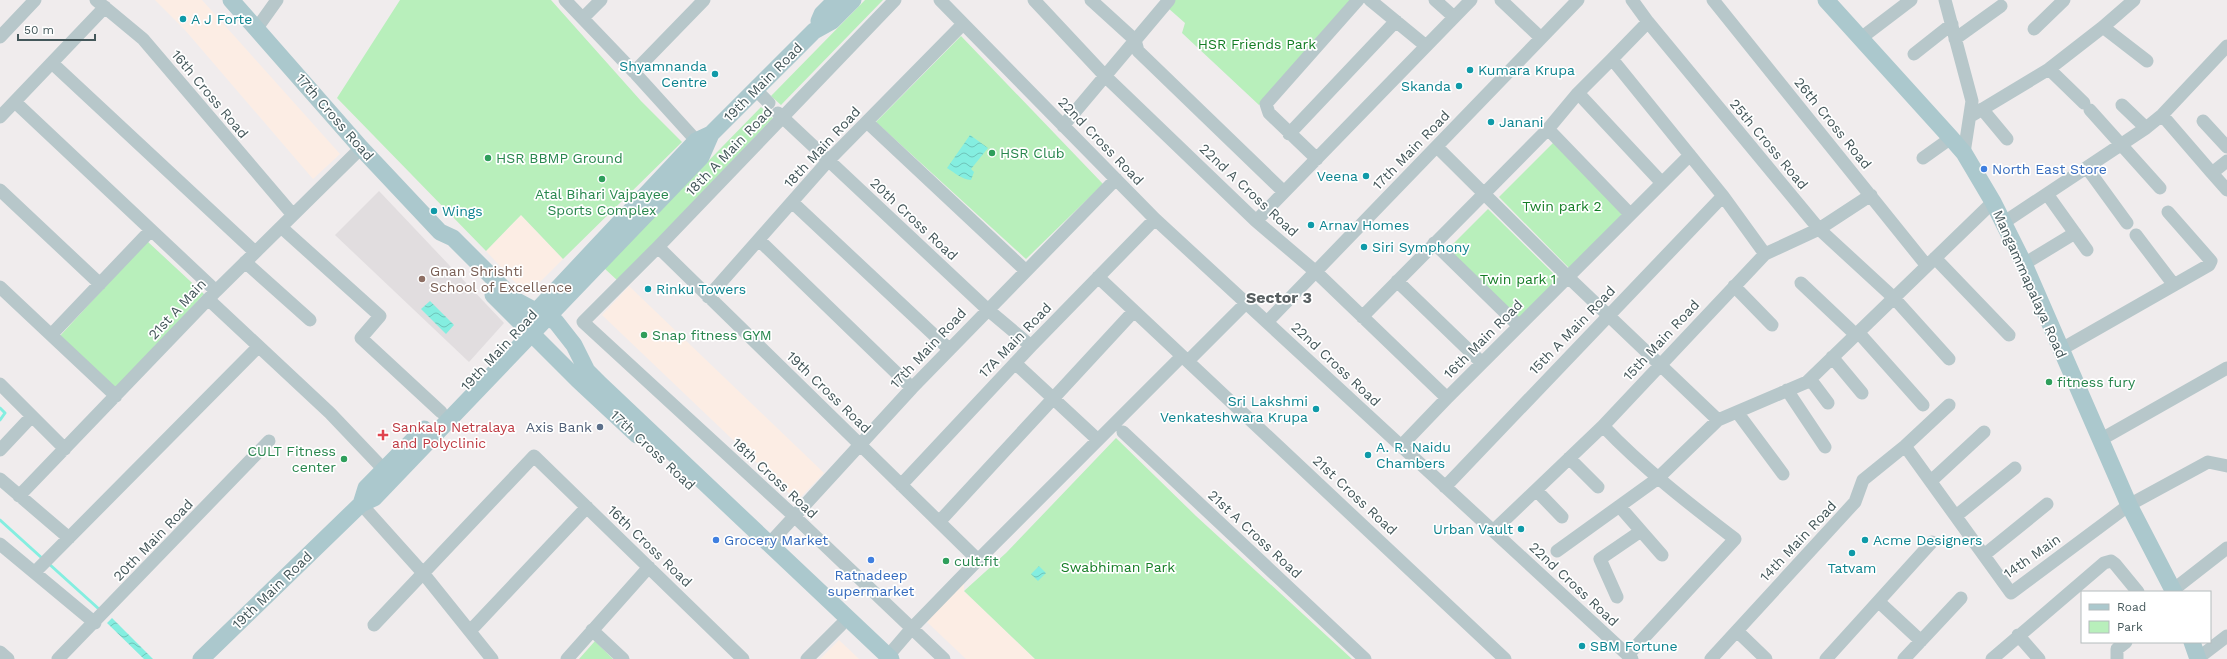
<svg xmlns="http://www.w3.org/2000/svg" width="2227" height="659" font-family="'Work Sans',sans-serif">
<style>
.commercial{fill:#fcede4}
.education{fill:#e1dddf}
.green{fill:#b8efbb}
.water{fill:url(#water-waves)}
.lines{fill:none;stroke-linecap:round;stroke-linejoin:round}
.stream{stroke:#84eee0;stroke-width:3}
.minor{stroke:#b7c7ca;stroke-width:13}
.major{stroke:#abc8cd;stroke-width:17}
.culture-dot{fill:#0f9aa8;stroke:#fff;stroke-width:1.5}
.leisure-dot{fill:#2e9e5b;stroke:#fff;stroke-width:1.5}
.shop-dot{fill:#3f7fe0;stroke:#fff;stroke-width:1.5}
.education-dot{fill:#8d6e63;stroke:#fff;stroke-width:1.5}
.service-dot{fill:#5c6f8a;stroke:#fff;stroke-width:1.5}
.health-dot{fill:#e0444e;stroke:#fff;stroke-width:1.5}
.labels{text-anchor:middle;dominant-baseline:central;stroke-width:3.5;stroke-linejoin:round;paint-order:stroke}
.culture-label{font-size:14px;fill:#0d838f;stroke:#fff;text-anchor:start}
.park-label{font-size:14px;fill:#147d25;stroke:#fff}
.street-label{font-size:14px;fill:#44575a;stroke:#fff}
.leisure-label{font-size:14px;fill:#27864d;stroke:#fff;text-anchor:start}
.shop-label{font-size:14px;fill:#366cbe;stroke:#fff;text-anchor:start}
.education-label{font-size:14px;fill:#785e54;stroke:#fff;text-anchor:start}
.health-label{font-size:14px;fill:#be3a42;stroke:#fff;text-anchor:start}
.service-label{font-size:14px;fill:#4e5e75;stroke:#fff;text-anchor:end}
.quarter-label{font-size:16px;font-weight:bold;fill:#596062;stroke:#fff}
</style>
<defs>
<pattern id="water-waves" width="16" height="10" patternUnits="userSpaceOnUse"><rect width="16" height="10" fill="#84eee0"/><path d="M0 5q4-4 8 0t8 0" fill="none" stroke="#6ec4b9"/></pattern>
</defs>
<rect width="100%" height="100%" fill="#f0eced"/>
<!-- commercial -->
<path class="commercial" d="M155,0H202L340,154L313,179L185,30Z
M521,215L563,259L527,295L486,251Z
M629,286L824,473L797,501L602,315Z
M964,580V591L1035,659H966L927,622Z
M839,640L859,659H820Z"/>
<!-- education -->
<path class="education" d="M379,191L504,323L469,362L335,235Z"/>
<!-- green -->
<path class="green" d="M400,0H551L641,101L682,142L563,259L521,215L486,251L337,98Z
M865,0H883L781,105L771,96Z
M1174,0H1363L1259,105L1182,33L1185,23L1168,8Z
M961,36L1103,184L1026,259L876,122Z
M761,107L773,118L618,281L604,268Z
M1554,142L1626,214L1570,269L1499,197Z
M1488,209L1559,279L1518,319L1448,249Z
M147,241L204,294L116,390L59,337Z
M1116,438L1196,516L1352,659H1035L964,591L1006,553Z
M595,641L613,659H579Z"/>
<!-- water -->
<path class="water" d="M970,135L988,148L971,169L974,172L971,180C961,179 955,173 947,168Z
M430,301L454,325L446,334L421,309Z
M1039,566L1046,573L1038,581L1031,574Z
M112,618L153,659H144L107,623Z"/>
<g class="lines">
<!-- stream -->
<path class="stream" d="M0,408L5,413L0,420
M0,520L43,559
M48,563L100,610"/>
<!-- minor -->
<path class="minor" d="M96,0L143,39L293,215
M565,0L634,72L703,148
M895,0L658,247L583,322L794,516L944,659
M940,0L1155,219L1632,659
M1034,0L1106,77L1256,221L1316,272L1447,398
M1091,0L1135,40L1138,51L1284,192
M1370,0L1426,46
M1435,0L1454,17
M1501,0L1541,38
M1632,0L1648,22L1819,229L1894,298L1949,359
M1713,0L1927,266
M1945,0L1972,101L1964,153
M583,18L601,0
M2103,27L2147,61
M257,28L277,0
M2034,29L2064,0
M0,37L35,0
M1861,38L1911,0
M1955,39L2001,6
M1914,54L1952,24
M1612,59L1648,22
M52,63L255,252
M2049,69L2084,103
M634,72L704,0
M755,89L769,103
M1578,93L1662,183
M15,102L216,291
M2122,105L2146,128
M1982,109L2007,139
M2090,110L2160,188
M778,113L987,309L1031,346
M2162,115L2212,173L2227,161
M1971,116L2049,69L2103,27L2134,0
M0,117L105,7
M2203,121L2227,147
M867,122L1025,270
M1063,126L1169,0
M1548,129L1630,214
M1289,134L1396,21
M1437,147L1568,277L1718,420
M1923,158L1951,138
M1317,159L1269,113L1266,104L1358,0
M2087,168L2127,223
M2212,173L2227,190
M0,190L100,284
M2047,194L2087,250
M792,202L949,349
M1256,221L1471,0
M2003,223L2146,128L2162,115L2227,46
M281,227L380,316L361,338L441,412
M2136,235L2174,285
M759,240L912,388
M1434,243L1519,326
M658,247L978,560
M1935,258L2009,335
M245,262L310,320
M2024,264L2075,233
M1098,277L1505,659
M1397,281L1482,363
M1801,283L1855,334
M1734,286L1772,325
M0,287L116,396
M708,297L828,161L963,24
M208,299L330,413L390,476
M1362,317L1548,129L1578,93L1612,59L1723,196L1765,254
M1267,322L1578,0
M1858,332L1923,405
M51,335L151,230
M2060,350L2209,265L2211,261L2168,212
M1192,357L1245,304
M1832,357L1862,393
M1015,363L1098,440
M1810,379L1828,403
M0,384L65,449
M1787,390L1825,447
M1737,412L1783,474
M1603,426C1643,468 1688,503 1735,539L1628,655
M1123,432L1365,659
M2100,440L2227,368
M1401,446L1447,398L1690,155
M1905,446L2011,593L2129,505L2208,462L2227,466
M0,450L32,416
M1569,458L1598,487
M0,479L69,538
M1931,481L1984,432
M901,485L1031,346L1155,219
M1445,487L1723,196
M1536,490L1562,517
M19,496L216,291L361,148
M361,504L423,573L492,659
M1620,507L1662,555
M1956,516L2015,468
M939,522L1134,311
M1493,531L1603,426L1765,254L1819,229L1871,195
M0,544L95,623
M769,544L912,388L1116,179
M1557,551L1657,479L1718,420L1807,382L1993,202
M1984,555L2047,504
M35,572L258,347
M2173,590L2227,548
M1617,597L1600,559L1641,531
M1879,602L1921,641
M374,625L534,456L743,659
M592,630L623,659
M470,631L587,507
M1737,631L1766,659
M2018,635L2039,659
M0,652L8,659
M888,656L912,628L978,560L1182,356
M58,659L269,441
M567,659L649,567
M807,659L841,625
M1711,659L1855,502L1863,480L1905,446L1949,405
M1826,659L1932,542
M1904,659L1961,598
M1992,659L2104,563L2111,561L2115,564L2138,592
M2117,659V649L2126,642
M2197,659L2227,636"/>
<!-- major -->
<path class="major" d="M231,0L361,148L440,232L453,238L515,300L556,322L574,345L587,371L601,385L891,659
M1826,0L1951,138L1964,153L1993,202L2024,264L2129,505L2174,592
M819,21L822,14L836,0
M493,295L578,380L637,435
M529,319L696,141L711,134
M361,504L366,488L424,429
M2192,642L2198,659
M201,659L361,504L374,498L701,157L711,134L814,31L832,21L853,0"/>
</g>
<!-- markers -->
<g class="culture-dot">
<circle cx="183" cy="19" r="4"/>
<circle cx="1470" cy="70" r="4"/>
<circle cx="715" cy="74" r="4"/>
<circle cx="1459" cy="86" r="4"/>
<circle cx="1491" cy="122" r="4"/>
<circle cx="1366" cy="176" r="4"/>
<circle cx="434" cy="211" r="4"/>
<circle cx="1311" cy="225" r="4"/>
<circle cx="1364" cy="247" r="4"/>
<circle cx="648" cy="289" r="4"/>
<circle cx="1316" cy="409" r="4"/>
<circle cx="1368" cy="455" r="4"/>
<circle cx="1521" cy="529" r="4"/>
<circle cx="1865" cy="540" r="4"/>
<circle cx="1852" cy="553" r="4"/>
<circle cx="1582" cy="646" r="4"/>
</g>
<g class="leisure-dot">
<circle cx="992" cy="153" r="4"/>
<circle cx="488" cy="158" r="4"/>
<circle cx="602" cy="179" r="4"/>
<circle cx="644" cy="335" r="4"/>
<circle cx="2049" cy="382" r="4"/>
<circle cx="344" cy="459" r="4"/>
<circle cx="946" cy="561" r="4"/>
</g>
<g class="shop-dot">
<circle cx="1984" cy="169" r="4"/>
<circle cx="716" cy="540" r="4"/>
<circle cx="871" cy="560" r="4"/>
</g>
<circle class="education-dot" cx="422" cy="279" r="4"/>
<circle class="service-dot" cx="600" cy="427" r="4"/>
<path class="health-dot" d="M381 429h4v4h4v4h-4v4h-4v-4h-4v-4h4z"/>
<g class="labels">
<!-- culture labels -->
<g class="culture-label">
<text x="191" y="19">A J Forte</text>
<text x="707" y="66" text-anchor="end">Shyamnanda<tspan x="707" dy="16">Centre</tspan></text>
<text x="1478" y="70">Kumara Krupa</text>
<text x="1451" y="86" text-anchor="end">Skanda</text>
<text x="1499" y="122">Janani</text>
<text x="1358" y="176" text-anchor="end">Veena</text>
<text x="442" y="211">Wings</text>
<text x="1319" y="225">Arnav Homes</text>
<text x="1372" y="247">Siri Symphony</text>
<text x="656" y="289">Rinku Towers</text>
<text x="1308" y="401" text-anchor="end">Sri Lakshmi<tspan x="1308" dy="16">Venkateshwara Krupa</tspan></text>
<text x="1376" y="447">A. R. Naidu<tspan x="1376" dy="16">Chambers</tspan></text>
<text x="1513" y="529" text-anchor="end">Urban Vault</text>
<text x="1873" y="540">Acme Designers</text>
<text x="1852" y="568" text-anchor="middle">Tatvam</text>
<text x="1590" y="646">SBM Fortune</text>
</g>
<!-- park labels -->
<g class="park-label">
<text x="1257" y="44">HSR Friends Park</text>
<text x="1562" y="206">Twin park 2</text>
<text x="1518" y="279">Twin park 1</text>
<text x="1118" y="567">Swabhiman Park</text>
</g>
<!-- street labels -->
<g class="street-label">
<text transform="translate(763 82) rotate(-45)">19th Main Road</text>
<text transform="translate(210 94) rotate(50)">16th Cross Road</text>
<text transform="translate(335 117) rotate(49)">17th Cross Road</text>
<text transform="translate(1833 123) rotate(51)">26th Cross Road</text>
<text transform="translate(1101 141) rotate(46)">22nd Cross Road</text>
<text transform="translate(1769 144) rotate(50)">25th Cross Road</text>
<text transform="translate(822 147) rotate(-47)">18th Main Road</text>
<text transform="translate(1411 150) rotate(-46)">17th Main Road</text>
<text transform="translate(729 151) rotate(-46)">18th A Main Road</text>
<text transform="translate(1249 190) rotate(43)">22nd A Cross Road</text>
<text transform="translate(914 219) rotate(43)">20th Cross Road</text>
<text transform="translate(2030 284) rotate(66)">Mangammapalaya Road</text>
<text transform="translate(177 309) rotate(-47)">21st A Main</text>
<text transform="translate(1572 330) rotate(-46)">15th A Main Road</text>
<text transform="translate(1483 339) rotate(-45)">16th Main Road</text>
<text transform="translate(1015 340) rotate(-46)">17A Main Road</text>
<text transform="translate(1661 340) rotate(-47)">15th Main Road</text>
<text transform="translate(928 348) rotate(-47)">17th Main Road</text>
<text transform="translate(499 350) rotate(-47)">19th Main Road</text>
<text transform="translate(1336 364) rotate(43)">22nd Cross Road</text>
<text transform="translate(829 392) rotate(44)">19th Cross Road</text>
<text transform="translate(653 450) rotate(43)">17th Cross Road</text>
<text transform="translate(775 478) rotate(43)">18th Cross Road</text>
<text transform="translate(1355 495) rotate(43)">21st Cross Road</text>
<text transform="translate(1255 534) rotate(43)">21st A Cross Road</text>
<text transform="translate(153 540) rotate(-46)">20th Main Road</text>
<text transform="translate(1798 541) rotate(-47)">14th Main Road</text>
<text transform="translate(650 546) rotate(44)">16th Cross Road</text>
<text transform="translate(2032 556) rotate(-35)">14th Main</text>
<text transform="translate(1574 584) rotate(43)">22nd Cross Road</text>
<text transform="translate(272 590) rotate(-44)">19th Main Road</text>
</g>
<!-- leisure labels -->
<g class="leisure-label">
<text x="1000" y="153">HSR Club</text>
<text x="496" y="158">HSR BBMP Ground</text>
<text x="602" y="194" text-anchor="middle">Atal Bihari Vajpayee<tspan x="602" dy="16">Sports Complex</tspan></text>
<text x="652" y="335">Snap fitness GYM</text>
<text x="2057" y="382">fitness fury</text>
<text x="336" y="451" text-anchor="end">CULT Fitness<tspan x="336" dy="16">center</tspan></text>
<text x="954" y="561">cult.fit</text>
</g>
<!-- shop labels -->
<g class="shop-label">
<text x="1992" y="169">North East Store</text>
<text x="724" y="540">Grocery Market</text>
<text x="871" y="575" text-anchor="middle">Ratnadeep<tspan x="871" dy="16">supermarket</tspan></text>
</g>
<!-- education labels -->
<g class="education-label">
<text x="430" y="271">Gnan Shrishti<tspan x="430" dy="16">School of Excellence</tspan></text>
</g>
<!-- health labels -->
<g class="health-label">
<text x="392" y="427">Sankalp Netralaya<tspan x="392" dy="16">and Polyclinic</tspan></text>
</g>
<!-- service labels -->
<g class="service-label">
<text x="592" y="427">Axis Bank</text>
</g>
<!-- quarter labels -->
<g class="quarter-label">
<text x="1279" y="297">Sector 3</text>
</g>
</g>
<!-- legend -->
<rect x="2081" y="591" width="130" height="52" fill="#ffffff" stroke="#b4bcbd"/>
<rect x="2089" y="604" width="20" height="6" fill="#abc8cd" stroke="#b4bcbd"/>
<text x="2117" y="611" font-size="12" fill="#44575a">Road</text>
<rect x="2089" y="621" width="20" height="12" fill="#b8efbb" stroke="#b4bcbd"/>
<text x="2117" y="631" font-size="12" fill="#44575a">Park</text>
<!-- scale -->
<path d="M18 34v6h77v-6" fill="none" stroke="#44575a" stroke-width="2"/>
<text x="24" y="34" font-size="12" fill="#44575a" stroke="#ffffff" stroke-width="3" paint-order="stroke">50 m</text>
</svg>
